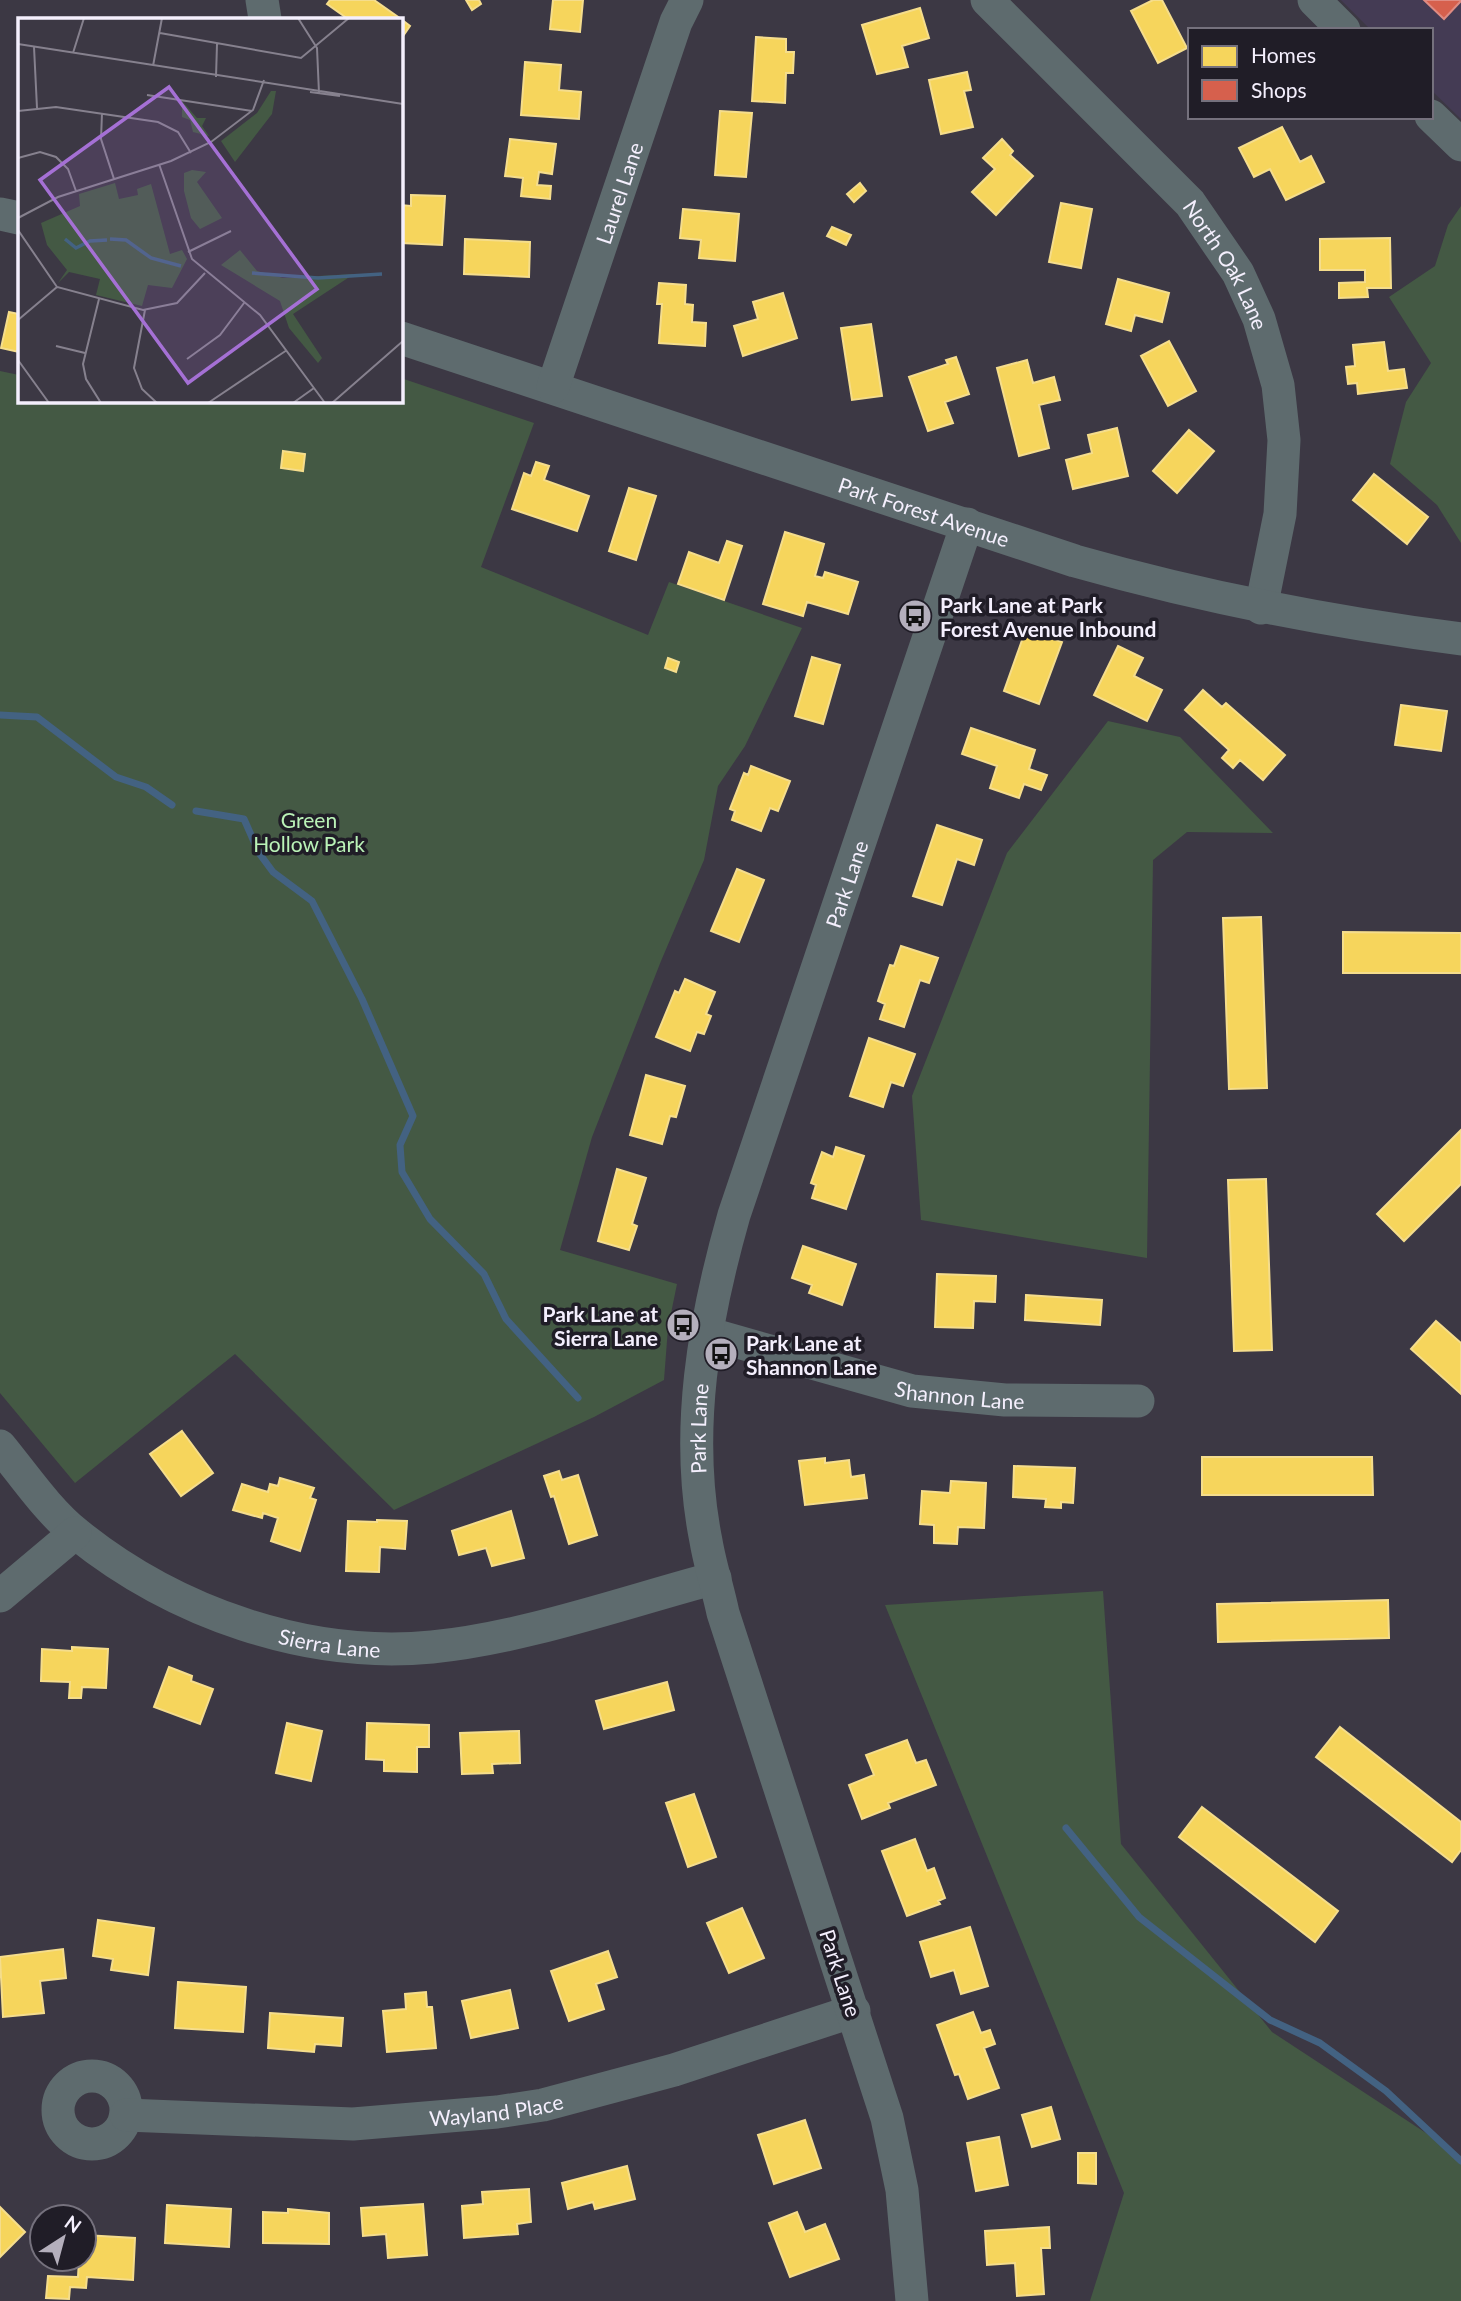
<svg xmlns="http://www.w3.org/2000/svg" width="1461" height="2301" font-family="Lato,sans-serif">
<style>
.built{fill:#443b54}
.green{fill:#445944}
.homes{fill:#f6d55c;stroke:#f5dd8c;stroke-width:2}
.shops{fill:#d6604d;stroke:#df8b82;stroke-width:2}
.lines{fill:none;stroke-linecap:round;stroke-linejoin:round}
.stream{stroke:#436282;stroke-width:7}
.minor{stroke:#5e6b6e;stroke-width:33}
.labels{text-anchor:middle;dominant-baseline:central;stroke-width:7;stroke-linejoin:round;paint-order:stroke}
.street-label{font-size:21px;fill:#f4effd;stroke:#201d27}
.poi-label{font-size:21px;font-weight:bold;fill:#f4effd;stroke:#201d27;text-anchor:start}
.park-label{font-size:21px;fill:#baf2b7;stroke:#201d27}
.inset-river{fill:none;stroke:#436282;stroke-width:3.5}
.inset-road{fill:none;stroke:#86818e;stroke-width:2}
.view{fill:#a570d5;fill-opacity:0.15;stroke:#a570d5;stroke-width:3.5}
.inset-edge{fill:none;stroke:#f4effd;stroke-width:3.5}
</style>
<rect width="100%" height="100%" fill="#3c3844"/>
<!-- built -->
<path class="built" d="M1341,0H1461V119L1431,90V30H1371Z"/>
<!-- green -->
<path class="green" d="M1461,206V543L1437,505L1390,464L1406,402L1431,363L1389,297L1435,266L1448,225Z
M0,371L19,375V401H401V378L534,423L481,567L648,635L669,582L802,628L745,746L718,786L704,860L661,961L592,1137L560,1250L677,1284L668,1328L664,1380L594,1417L394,1510L235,1354L75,1483L0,1393Z
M1108,721L1180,737L1273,833L1187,832L1153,860L1147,1258L921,1220L912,1096L1007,853Z
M1103,1591L1121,1844L1272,2032L1461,2156V2301H1090L1124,2193L885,1605Z"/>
<!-- homes -->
<path class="homes" d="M330,0H374L401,19H348L327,4Z
M466,0H479L481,4L472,10Z
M553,0H583L580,32L550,29Z
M1153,0H1162L1187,48L1158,63L1131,11Z
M920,8L929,38L902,46L908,67L877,74L862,25Z
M401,19L410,26L401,39Z
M756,37L786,39V52H794L793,73H786L785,103L752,101Z
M525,62L561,65L559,90L581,92L579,119L521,115Z
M967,72L971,90L964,91L973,127L941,134L929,80Z
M720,111L752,113L746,177L715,175Z
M1282,127L1300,162L1311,156L1324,182L1286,200L1270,169L1254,177L1239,148Z
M510,139L556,144L552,174L539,172L537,185L551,186L550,199L521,196L523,178L505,176Z
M1002,139L1013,151L1010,155L1033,176L996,215L972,192L995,169L983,158Z
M860,183L866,191L854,202L847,194Z
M411,195L445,196L442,245L401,243V205L411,206Z
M1061,203L1092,209L1081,268L1049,262Z
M683,209L739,214L735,261L699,258L701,240L680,238Z
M832,227L851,235L846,245L827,236Z
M1390,238L1391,288H1367L1368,297L1339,298V283L1365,282V270H1320V239Z
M465,239L530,242L529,277L464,274Z
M1118,279L1169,293L1162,322L1135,315L1131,331L1106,324Z
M659,283L686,285L685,304L693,305L692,322L706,323L705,346L659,343L662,304H657Z
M783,293L797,338L743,356L734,326L758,319L753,302Z
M9,312L19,314V352L1,348Z
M871,324L882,396L852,400L841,328Z
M1169,341L1196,391L1168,406L1141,356Z
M1384,342L1388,371L1404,369L1407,388L1358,394L1357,383L1348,384L1346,367L1355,366L1353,345Z
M956,357L969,394L945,402L953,423L928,431L909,377L948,364L946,360Z
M1027,360L1033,383L1054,377L1060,400L1039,405L1049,448L1019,456L997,368Z
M1117,428L1128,476L1073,489L1066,460L1092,453L1088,435Z
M1189,430L1214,451L1177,493L1153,471Z
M283,451L305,454L303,471L281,468Z
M536,462L549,466L544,480L589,496L577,531L512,509L524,473L531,476Z
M1374,474L1428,517L1407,544L1353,500Z
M629,488L656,496L636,560L609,551Z
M785,532L824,544L815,576L823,578L825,572L858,582L848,614L807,602L803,616L763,604Z
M727,541L742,546L724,600L678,584L689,552L719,563Z
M1026,629L1062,642L1039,704L1004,691Z
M1118,646L1143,658L1134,676L1162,690L1147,721L1094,695Z
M812,657L840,665L823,724L795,716Z
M668,658L679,662L676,672L665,668Z
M1203,690L1222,707L1226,703L1285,755L1263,780L1240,760L1233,768L1222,758L1229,750L1185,710Z
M1401,705L1447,711L1441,751L1395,745Z
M971,728L1035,750L1029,769L1047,775L1041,790L1024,784L1019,798L990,788L997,766L962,754Z
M751,766L790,781L778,811L770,808L761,831L732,820L735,811L730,809L744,773L748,775Z
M937,825L982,840L974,865L957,859L942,905L913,896Z
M737,869L764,880L739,942L711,931Z
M1261,917L1267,1088L1229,1089L1223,918Z
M1343,932L1461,933V973H1343Z
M901,946L938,958L929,983L920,980L904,1027L880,1019L885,1004L878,1001L890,965L894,966Z
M685,979L715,992L706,1014L711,1016L704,1034L697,1032L690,1051L656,1037L675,991L679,993Z
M869,1038L915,1054L903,1086L891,1082L883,1107L850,1096Z
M646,1075L685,1086L676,1117L670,1116L662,1144L630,1135Z
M1461,1130V1184L1404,1241L1377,1214Z
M836,1147L864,1156L846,1209L812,1198L816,1185L811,1183L822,1152L833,1157Z
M617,1169L646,1178L632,1224L637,1226L629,1250L598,1241Z
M1266,1179L1272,1350L1234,1351L1228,1180Z
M803,1246L856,1264L842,1305L809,1293L812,1285L792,1278Z
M937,1274L996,1276L995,1302L974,1301L973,1328L935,1327Z
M1026,1295L1102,1300L1100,1325L1025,1320Z
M1436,1321L1461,1343V1394L1411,1349Z
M182,1431L213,1473L181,1496L150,1454Z
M1202,1457H1372L1373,1495H1202Z
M825,1458V1463L849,1460L851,1477L864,1475L867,1498L805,1505L799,1461Z
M1014,1466L1075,1468L1073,1503L1061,1502V1508L1045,1507L1046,1499L1013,1497Z
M559,1471L562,1480L578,1475L597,1535L569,1544L554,1496L551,1497L544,1476Z
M280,1478L314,1488L310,1498L316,1500L300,1551L271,1541L278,1518L263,1513L262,1518L233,1510L242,1484L268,1492L270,1484L278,1486Z
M951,1481L986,1483L984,1528L958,1527L957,1544L934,1543V1525L920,1524L922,1491L950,1493Z
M511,1511L524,1558L492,1566L486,1548L459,1555L452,1531Z
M377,1520L407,1521L405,1549L380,1547L379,1572L346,1571L348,1521L377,1522Z
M1388,1600L1389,1638L1218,1642L1217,1604Z
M72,1647L108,1649L106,1688L82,1687L81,1698H69L70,1682L41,1681L42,1649L72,1651Z
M169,1667L192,1676L191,1681L213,1689L200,1724L154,1707Z
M667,1682L674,1710L604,1729L596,1701Z
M287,1723L322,1731L311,1781L276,1773Z
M367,1723L429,1725V1747H417V1772L384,1771V1760L366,1759Z
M1340,1727L1461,1822V1850L1452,1862L1316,1757Z
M519,1731L520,1763L492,1764L493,1773L462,1774L460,1733Z
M907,1740L916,1763L926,1760L936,1785L888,1803L890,1808L862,1819L849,1785L874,1775L866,1755Z
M694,1794L716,1857L688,1867L666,1803Z
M1202,1807L1338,1911L1315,1942L1179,1837Z
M915,1839L927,1871L934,1868L945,1898L938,1901L940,1904L907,1916L882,1851Z
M742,1908L764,1958L729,1973L707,1923Z
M98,1920L154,1928L148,1975L111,1970L113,1959L93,1956Z
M970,1927L988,1986L961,1994L954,1970L931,1977L920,1942Z
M63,1949L66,1978L40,1981L44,2013L3,2017L0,1957Z
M608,1951L617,1977L596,1984L604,2009L569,2021L551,1971Z
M178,1982L246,1987L243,2032L175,2028Z
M510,1990L518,2028L471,2038L462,2001Z
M426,1992L427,2007H432L436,2048L387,2052L383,2011L406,2009L405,1994Z
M973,2012L981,2033L990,2030L995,2044L984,2048L999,2088L968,2099L959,2074L955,2075L937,2025Z
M270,2013L343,2018L341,2046L315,2044L314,2052L268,2048Z
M1051,2107L1060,2139L1032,2147L1022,2115Z
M805,2120L821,2168L774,2184L758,2135Z
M999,2137L1008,2185L976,2191L967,2143Z
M1078,2153H1096V2184L1078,2183Z
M627,2166L635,2199L595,2209L593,2202L568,2209L562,2183Z
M529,2189L531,2222L517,2224L518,2234L464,2238L462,2206L483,2204L482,2192Z
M423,2204L427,2255L388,2258L386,2234L363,2236L361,2208Z
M167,2205L231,2209L229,2247L165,2243Z
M0,2207L25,2232L0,2257Z
M288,2209L329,2213V2244L263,2243V2212L288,2213Z
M797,2212L805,2232L825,2224L839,2259L790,2277L769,2223Z
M1049,2227L1050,2248H1041L1044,2294L1017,2296L1015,2263L987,2265L985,2231Z
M84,2235L135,2238L133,2280L87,2277L86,2288L70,2287L69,2299L46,2298L48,2276L78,2277L79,2259H84Z"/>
<!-- shops -->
<path class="shops" d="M1424,0H1461V1L1444,19Z"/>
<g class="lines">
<!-- stream -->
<path class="stream" d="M0,715L37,717L116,777L146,787L172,805
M196,811L244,819L259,853L273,872L312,901L362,999L413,1116L400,1145L402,1172L430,1219L484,1274L506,1319L578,1398
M1066,1828L1139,1917L1270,2020L1320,2043L1386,2091L1461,2161"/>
<!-- minor -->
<g class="minor">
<path d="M262,0L265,19"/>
<path id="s1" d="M987,0L1190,203L1238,273L1259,319L1278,385L1284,440L1280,514L1261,608"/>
<path d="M1314,0L1344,30"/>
<path d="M1431,116L1461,145"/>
<path d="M0,214L19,218"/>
<path id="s2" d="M401,338L1075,561C1202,597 1330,622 1461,639"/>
<path id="s3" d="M553,387L676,22L687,0"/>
<path id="s4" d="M706,1333L912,1391L1005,1400L1138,1401"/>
<path id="s5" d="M0,1446C24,1475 47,1510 77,1534C174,1612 306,1659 432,1647C524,1638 625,1602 715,1578"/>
<path d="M0,1596L75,1533"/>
<circle cx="92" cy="2110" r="34"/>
<path id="s6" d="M126,2115L353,2124L497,2112L543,2105L674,2070L854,2011"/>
<path id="s7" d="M912,2301L902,2190L887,2118L723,1613C718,1589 710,1565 706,1541C684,1432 704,1320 734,1215L967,524"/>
</g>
</g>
<!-- icons -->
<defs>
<symbol id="bus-disc" viewBox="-11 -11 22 22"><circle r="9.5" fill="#b4afbc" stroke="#201d27"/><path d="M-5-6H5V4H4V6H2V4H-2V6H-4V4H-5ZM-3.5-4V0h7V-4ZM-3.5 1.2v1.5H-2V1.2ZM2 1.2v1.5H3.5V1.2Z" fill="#111"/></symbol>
</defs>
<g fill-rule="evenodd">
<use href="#bus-disc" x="896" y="597" width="38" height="38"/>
<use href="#bus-disc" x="664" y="1306" width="38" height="38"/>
<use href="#bus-disc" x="702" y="1335" width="38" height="38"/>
</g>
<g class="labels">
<!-- street labels -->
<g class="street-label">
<text stroke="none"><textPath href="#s3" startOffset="205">Laurel Lane</textPath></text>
<text stroke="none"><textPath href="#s1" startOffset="359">North Oak Lane</textPath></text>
<text stroke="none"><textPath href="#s2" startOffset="551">Park Forest Avenue</textPath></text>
<text stroke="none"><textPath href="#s7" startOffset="1470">Park Lane</textPath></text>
<text stroke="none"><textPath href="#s4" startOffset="262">Shannon Lane</textPath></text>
<text stroke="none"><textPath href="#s7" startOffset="903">Park Lane</textPath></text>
<text stroke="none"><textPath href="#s5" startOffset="396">Sierra Lane</textPath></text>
<text transform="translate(841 1973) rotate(72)">Park Lane</text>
<text stroke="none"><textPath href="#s6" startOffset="371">Wayland Place</textPath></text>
</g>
<!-- poi labels -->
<g class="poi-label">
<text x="940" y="604">Park Lane at Park<tspan x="940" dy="24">Forest Avenue Inbound</tspan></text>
<text x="658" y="1313" text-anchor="end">Park Lane at<tspan x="658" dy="24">Sierra Lane</tspan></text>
<text x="746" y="1342">Park Lane at<tspan x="746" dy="24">Shannon Lane</tspan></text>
</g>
<!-- park labels -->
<g class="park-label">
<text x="309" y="819">Green<tspan x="309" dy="24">Hollow Park</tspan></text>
</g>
</g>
<!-- overview -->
<g transform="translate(18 18)">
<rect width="385" height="385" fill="#3c3844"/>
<path d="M253,73H258L254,96L217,144L203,123L239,95ZM164,83L179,100H188L184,108L191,118L175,114L172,102L164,99ZM174,152L188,154L179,164L204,200L182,211L173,200L166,173V155ZM97,165L101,181L120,177L119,171L133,166L152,236L164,232L169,241L154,270L130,267L124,288L78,277L82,261L51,254L40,265L49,252L29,227L23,205L62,188L61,176ZM222,232L239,253L265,260L336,256L275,296L304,340L300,345L271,310L262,283L203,247Z" fill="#445944"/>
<path class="inset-river" d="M47,221L58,230L72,223L89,222M92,221L108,222L133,240L163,248M234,255L300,260L364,256"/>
<path class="inset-road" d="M280,0L299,30L301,75M142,15L283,40L331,0M0,26L385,86M16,29L19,90M55,35L66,0M135,48L144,0M198,59L199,26M292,74L322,78M129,77L234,93M0,93L38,89L140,104L160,114L173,135M84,95L83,121L96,161M0,140L22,134L38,139L50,151L58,173M141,146L174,241L242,297L307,385M0,200L40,179L153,143L193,124L235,92L246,62M0,212L39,269L125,292L159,285L187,255M170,234L213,213M81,281L65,346L68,361L83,385M127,292L116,350L124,371L139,385M0,302L39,269M38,328L67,335M169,341L202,317L226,285M0,342L31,385M190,385L269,332M275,385L296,370M314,385L385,323"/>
<path class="view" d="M151,69L299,271L170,365L22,162Z"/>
<rect width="385" height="385" class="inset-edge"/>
</g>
<!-- legend -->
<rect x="1188" y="28" width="245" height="91" fill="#201d27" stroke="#75717d" stroke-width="2"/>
<rect x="1202" y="46" width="35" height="21" fill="#f6d55c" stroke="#75717d" stroke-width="2"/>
<text x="1251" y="63" font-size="21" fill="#f4effd">Homes</text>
<rect x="1202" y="80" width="35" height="21" fill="#d6604d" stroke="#75717d" stroke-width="2"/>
<text x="1251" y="98" font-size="21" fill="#f4effd">Shops</text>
<!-- north arrow -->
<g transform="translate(63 2238) rotate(36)"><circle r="33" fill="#201d27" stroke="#75717d" stroke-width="2"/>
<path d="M0-5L12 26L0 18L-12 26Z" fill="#b4afbc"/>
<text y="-10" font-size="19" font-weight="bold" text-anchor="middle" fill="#f4effd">N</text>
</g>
</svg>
